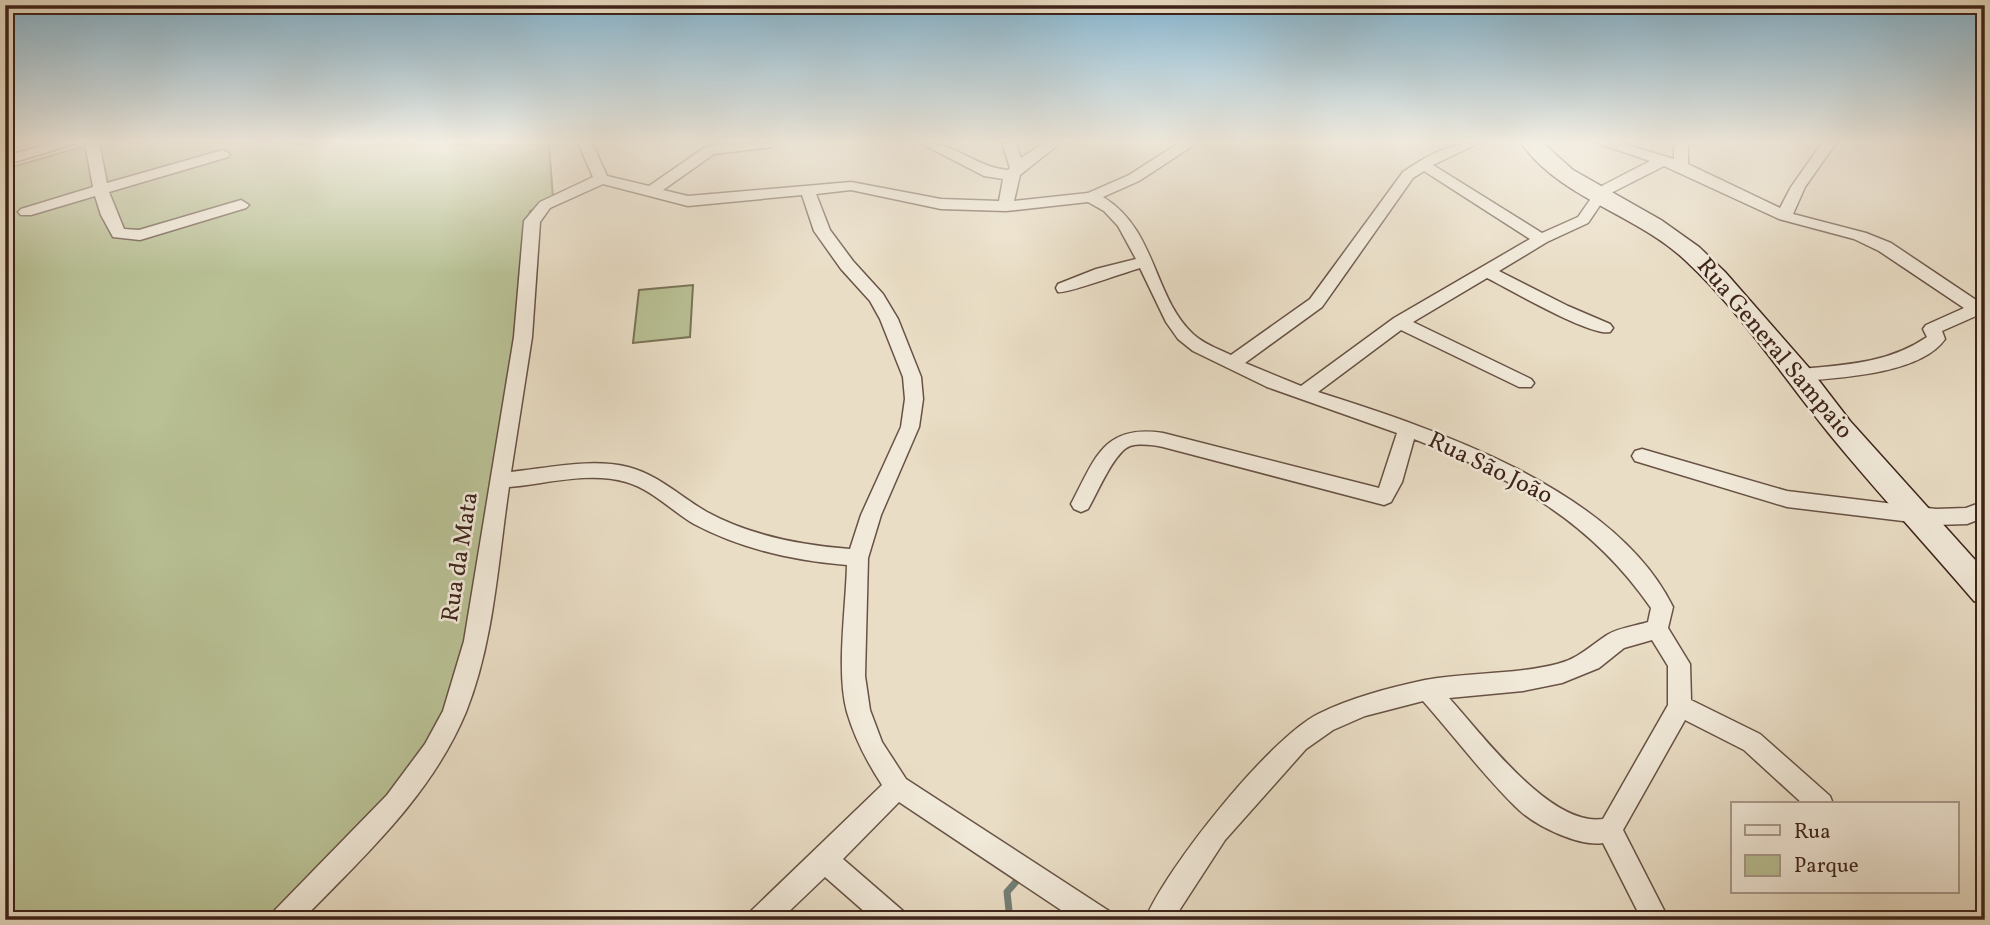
<svg xmlns="http://www.w3.org/2000/svg" width="1990" height="925" font-family="Vollkorn,serif">
<style>
.green{fill:#b8c094;stroke:#7a7257;stroke-width:2}
.lines{fill:none;stroke-linecap:round;stroke-linejoin:round}
.stream{stroke:#737f75;stroke-width:7}
.street-casing{stroke:#685245;stroke-width:3}
.secondary-casing{stroke:#3d231a;stroke-width:3}
.street{fill:#f1e9d9;fill-rule:evenodd}
.secondary{fill:#f1e9d9;fill-rule:evenodd}
.labels{text-anchor:middle;dominant-baseline:central;stroke-width:5;stroke-linejoin:round;paint-order:stroke}
.street-label{font-size:24px;fill:#3d231a;stroke:#f1e9d9}
</style>
<rect width="100%" height="100%" fill="#e9ddc5"/>
<filter id="stains"><feTurbulence type="fractalNoise" baseFrequency=".00286" numOctaves="4"/><feColorMatrix values="0 0 0 0 .2 0 0 0 0 .09 0 0 0 0 .02 0 0 0 .5 -.17"/></filter>
<radialGradient id="worn" r=".72"><stop offset=".6" stop-color="#630" stop-opacity="0"/><stop offset="1" stop-color="#630" stop-opacity=".3"/></radialGradient>
<!-- green -->
<path class="green" d="M95,143L549,145L553,198L530,211L475,638L446,728L300,920H5V169Z
M693,285L690,337L633,343L639,290Z"/>
<g class="lines">
<!-- stream -->
<path class="stream" d="M1010,920L1007,892L1020,877"/>
<defs>
<path id="street" d="M53,143H77L5,165V156Z
M85,143H99L107,183L223,150L230,154L228,157L109,192L124,229L139,230L241,200L249,205L246,208L140,240L113,237L101,215L95,196L31,215H21L18,212L21,209L93,187Z
M578,143H592L607,176L649,186L704,148L713,145L779,143L772,147L714,154L663,190L688,196L851,182L941,199L999,201L1003,179L984,176L920,143C957,143 975,167 1008,170L1010,168L1002,143H1016L1021,158L1043,143H1060L1020,175L1014,201L1088,193L1129,175L1179,143H1197L1139,181L1103,197C1157,230 1152,295 1193,334C1204,344 1218,349 1231,355L1310,299L1403,172C1427,156 1448,143 1479,143L1433,165L1542,233L1578,217L1592,197L1589,194L1592,191L1650,161L1597,143H1621L1674,159V143H1688V164L1780,208L1791,187L1822,143H1836L1805,187L1793,214L1866,233L1891,243L1985,306V320L1976,316L1942,331L1945,339C1921,374 1839,378 1801,381L1795,379L1792,375L1795,371L1801,369C1845,365 1889,363 1927,337L1923,329L1926,325L1964,308L1879,251L1854,239L1779,219L1664,166L1607,195L1588,223L1547,242L1499,271L1568,306L1610,324L1613,328L1610,332C1591,337 1509,289 1487,278L1413,322L1531,379L1534,383L1531,387H1519L1401,330L1318,392C1435,429 1615,489 1673,607L1668,628L1690,664L1691,700L1760,734L1830,796L1833,804H1803L1744,750L1685,720L1623,830L1669,920H1642L1603,843C1580,847 1538,827 1520,811C1485,778 1455,737 1423,701L1365,716L1333,730L1306,749L1225,840L1173,920H1145C1166,868 1269,739 1318,714C1352,697 1389,688 1425,680C1469,672 1514,675 1557,664C1578,659 1590,646 1607,635C1618,628 1635,626 1648,622L1651,608C1591,521 1511,477 1414,439L1402,482L1391,502L1384,505L1163,447C1153,445 1140,443 1130,446C1114,452 1097,494 1088,509L1081,512L1074,509L1071,504C1095,459 1103,424 1163,433L1379,488L1397,433L1267,387L1193,351L1178,339L1166,322L1140,268C1125,272 1067,294 1058,292L1056,288L1058,284L1096,269L1136,259L1118,226L1104,211L1088,202L1006,211L941,209L851,190L816,194L830,230L853,261L883,294L898,319L921,377L923,399L919,427L881,515L868,558L865,676L870,710L882,742L906,779L1109,911L1113,920H1076L899,802L843,859L903,911L907,920H874L825,877L780,920H747L751,911L882,785C867,762 855,739 847,712C836,672 846,608 847,565C795,561 741,549 694,524C672,511 651,489 626,482C590,471 545,484 509,487C498,561 494,642 466,712C431,796 364,856 302,920H270L274,911L387,795L425,744L443,711L464,641L514,337L524,221L540,202L593,177ZM1424,171L1530,239L1394,318L1301,386L1245,363L1322,307L1413,178ZM603,184L688,206L802,195L814,231L841,269L870,301L880,319L903,377L905,399L901,427L861,515L850,549C801,545 751,536 707,512C681,497 657,474 628,467C591,458 549,468 511,472L532,337L540,222L550,208ZM1652,640L1668,666V705L1603,819C1550,827 1482,734 1449,698L1523,691L1562,683L1599,668L1624,648Z
M1642,449L1787,491L1936,509L1966,508L1985,501V517L1967,524L1936,525L1787,507L1635,461L1632,456L1635,451Z"/>
<path id="secondary" d="M1521,143H1543L1573,170L1661,220L1699,247L1725,272L1810,369L1850,421L1985,571V605L1974,601C1927,546 1877,492 1831,436C1783,377 1741,312 1685,260C1636,214 1561,199 1521,143Z"/>
</defs>
<!-- street casing -->
<use href="#street" class="street-casing"/>
<!-- secondary casing -->
<use href="#secondary" class="secondary-casing"/>
<!-- street -->
<use href="#street" class="street"/>
<!-- secondary -->
<use href="#secondary" class="secondary"/>
</g>
<!-- sky -->
<linearGradient id="sky" x2="0" y2="1"><stop stop-color="#87b7d2"/><stop offset="0.52" stop-color="#f5f0e5"/><stop offset="1" stop-color="#f5f0e5" stop-opacity="0"/></linearGradient>
<rect width="1990" height="273" fill="url(#sky)"/>
<g class="labels">
<!-- street labels -->
<g class="street-label">
<text transform="translate(1774 349) rotate(50)">Rua General Sampaio</text>
<text transform="translate(1490 469) rotate(26)">Rua São João</text>
<text transform="translate(461 557) rotate(-81)">Rua da Mata</text>
</g>
</g>
<!-- margin -->
<rect width="1990" height="925" fill="none" stroke="#e9ddc5" stroke-width="28"/>
<rect x="7" y="7" width="1976" height="911" fill="none" stroke="#3d231a" stroke-width="3.5"/>
<rect x="14" y="14" width="1962" height="897" fill="none" stroke="#3d231a" stroke-width="2"/>
<!-- legend -->
<rect x="1731" y="802" width="228" height="91" fill="#f1e9d9" stroke="#a99a8d" stroke-width="2"/>
<rect x="1745" y="825" width="35" height="10" fill="#f1e9d9" stroke="#a99a8d" stroke-width="2"/>
<text x="1794" y="838" font-size="21" fill="#3d231a">Rua</text>
<rect x="1745" y="855" width="35" height="21" fill="#b8c094" stroke="#a99a8d" stroke-width="2"/>
<text x="1794" y="872" font-size="21" fill="#3d231a">Parque</text>
<rect width="100%" height="100%" filter="url(#stains)"/>
<rect width="100%" height="100%" fill="url(#worn)"/>
</svg>
